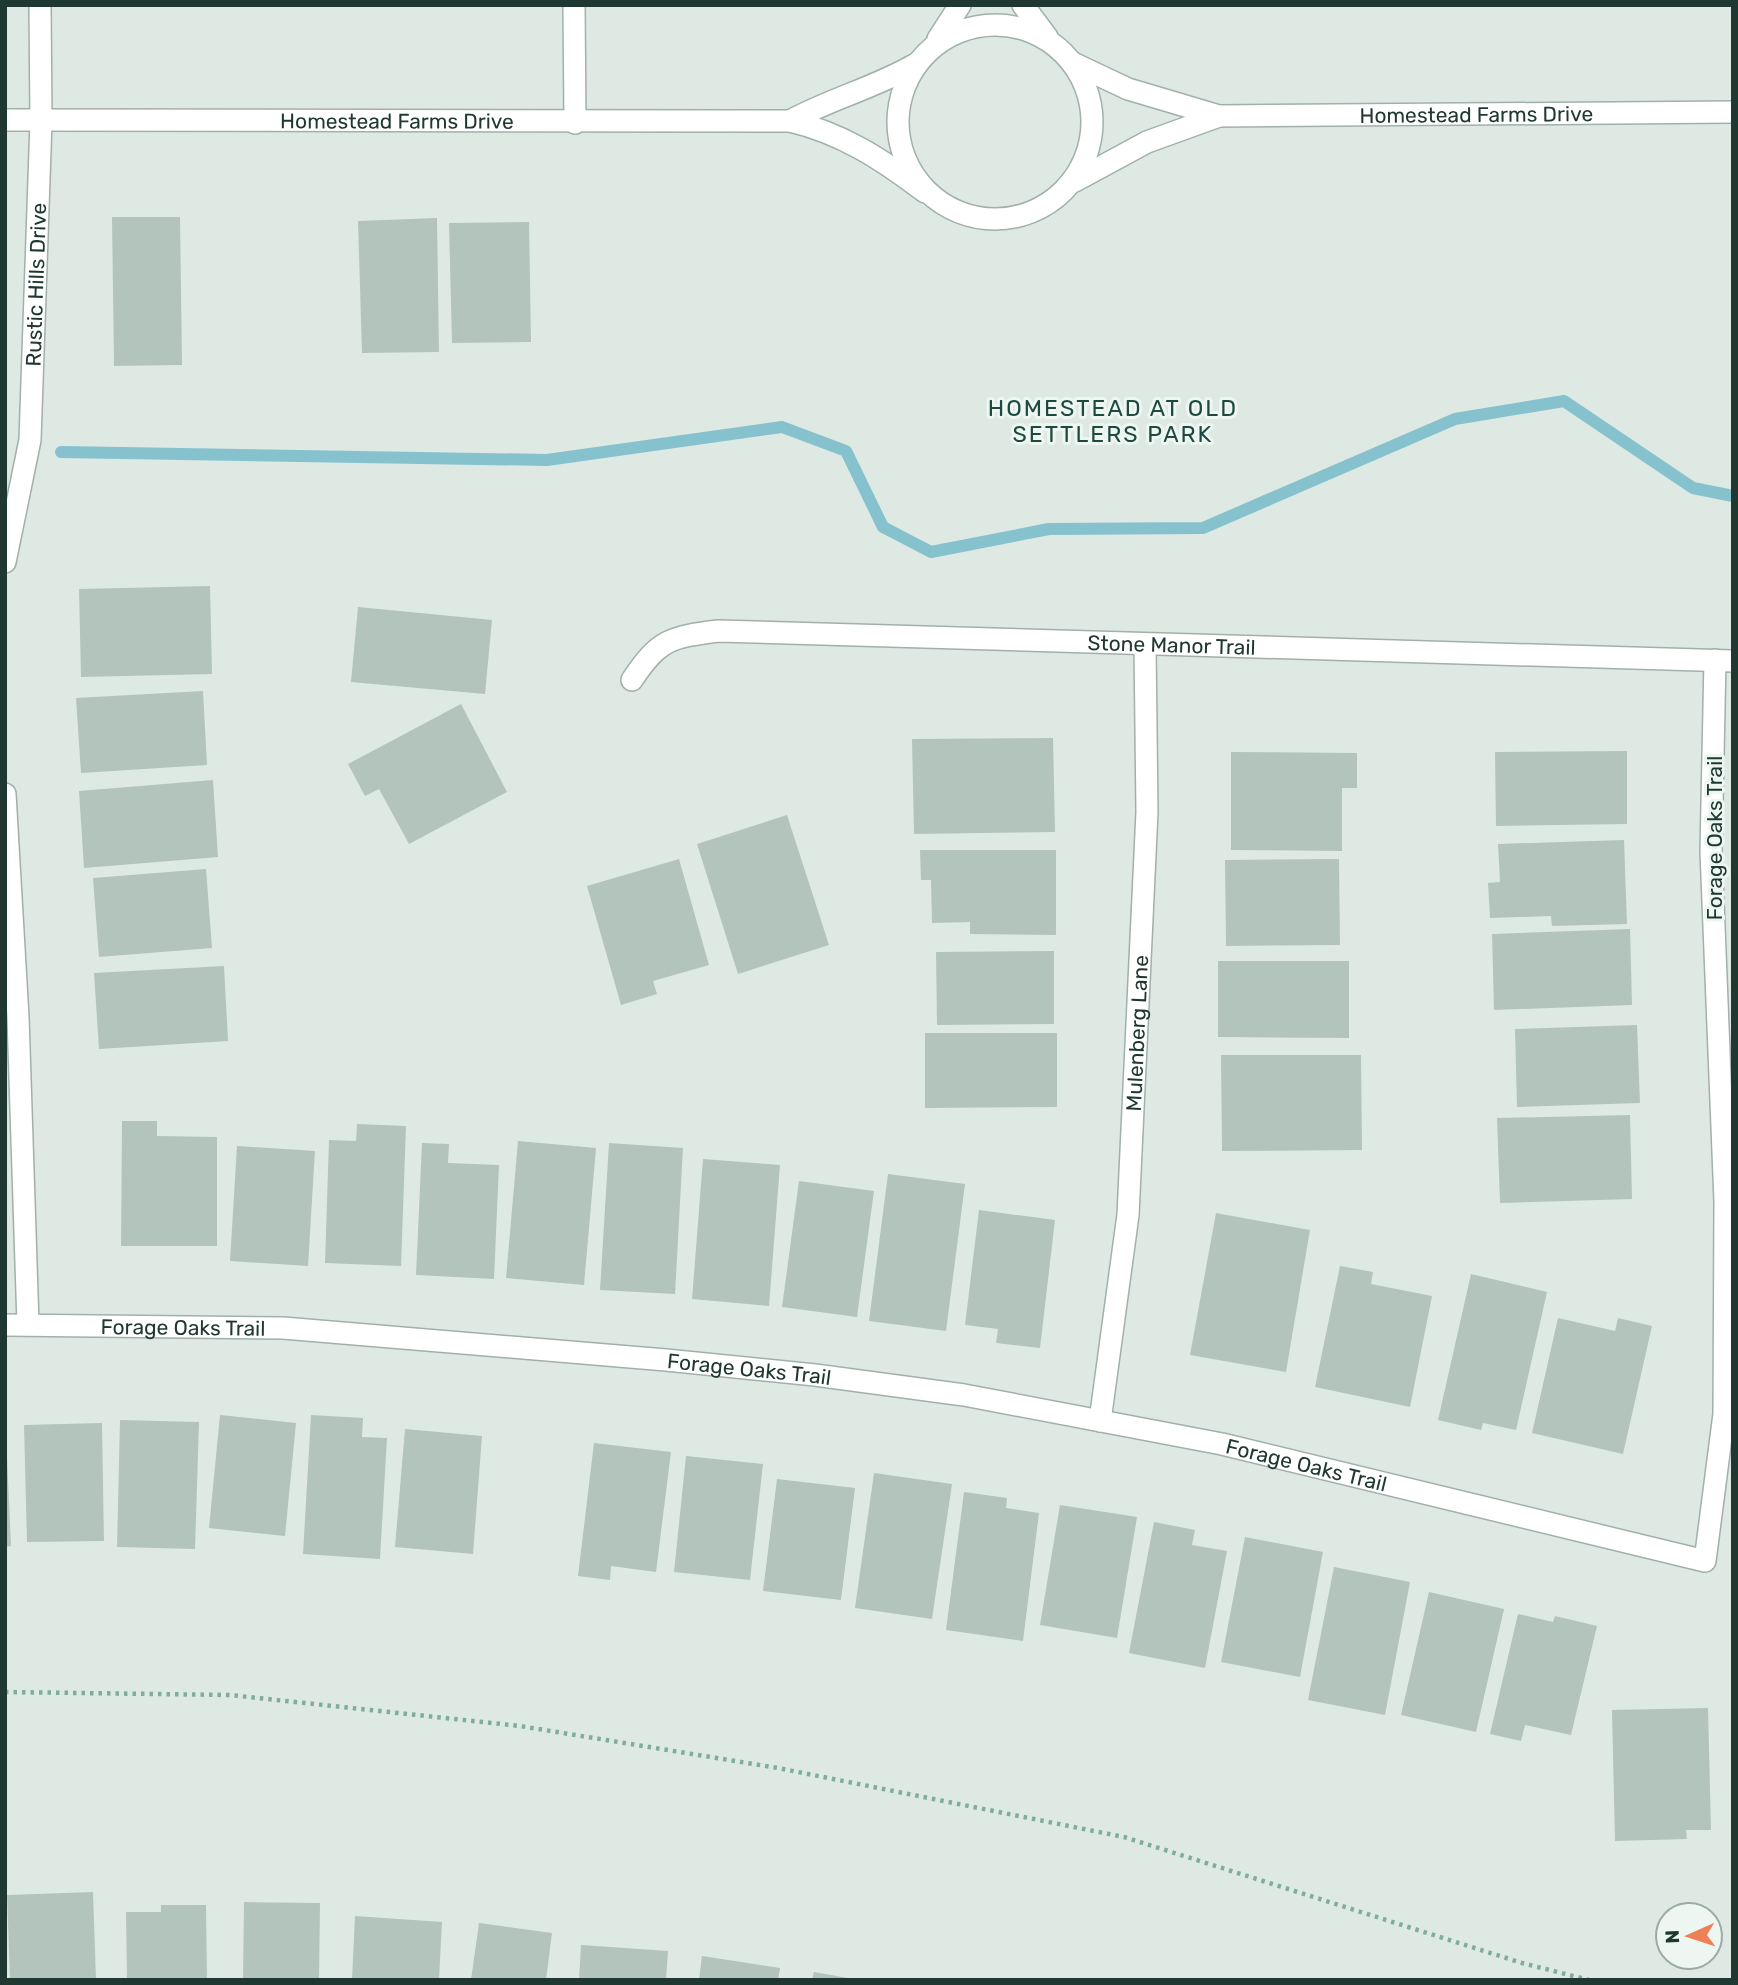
<svg xmlns="http://www.w3.org/2000/svg" width="1738" height="1985" font-family="Rubik,sans-serif">
<style>
.lines{fill:none;stroke-linecap:round;stroke-linejoin:round}
.stream{stroke:#86c1ce;stroke-width:12}
.building{fill:#b3c4bd}
.minor-casing{stroke:#a1b0ab;stroke-width:24}
.path{stroke:#7fac9f;stroke-width:4.5;stroke-dasharray:3.5 5;stroke-linecap:butt}
.minor{stroke:#fff;stroke-width:21}
.labels{text-anchor:middle;dominant-baseline:central;stroke-width:6;stroke-linejoin:round;paint-order:stroke}
.street-label{font-size:21px;fill:#203832;stroke:#eef6f2}
.neighbourhood-label{font-size:23px;letter-spacing:2px;fill:#1d4940;stroke:#eef6f2}
</style>
<rect width="100%" height="100%" fill="#dee9e4"/>
<g class="lines">
<!-- stream -->
<path class="stream" d="M61,452L547,460L782,427L846,451L883,527L931,552L1049,529L1203,528L1455,419L1564,401L1693,488L1733,496"/>
</g>
<!-- building -->
<path class="building" d="M112,217H180L182,365L114,366Z
M437,218L439,352L362,353L358,221Z
M529,222L531,342L452,343L449,223Z
M210,586L212,674L81,677L79,589Z
M358,607L492,620L485,694L351,682Z
M203,691L207,765L81,773L76,698Z
M461,704L507,792L409,844L379,789L365,796L348,764Z
M1053,738L1055,832L914,834L912,739Z
M1627,751V824L1496,826L1495,752Z
M1231,752L1357,753V788H1342V851L1231,850Z
M213,780L218,857L84,868L79,791Z
M787,815L829,945L738,974L697,844Z
M1624,840L1627,924L1552,926L1551,916L1490,918L1488,883L1500,882L1498,844Z
M920,850H1056V935L970,934V922L932,923L931,880H921Z
M679,859L709,965L653,981L657,994L621,1005L587,886Z
M1339,859L1340,945L1226,946L1225,860Z
M206,869L212,948L99,957L93,878Z
M1630,929L1632,1005L1494,1010L1492,934Z
M1054,951V1024L937,1025L936,952Z
M1218,961H1349V1038L1218,1037Z
M224,966L228,1041L99,1049L94,973Z
M1637,1025L1640,1103L1517,1107L1515,1029Z
M925,1033H1057V1107L925,1108Z
M1221,1055H1361L1362,1150L1222,1151Z
M1630,1115L1632,1199L1500,1203L1497,1118Z
M122,1121H157V1136L217,1137V1246H121Z
M357,1124L406,1126L401,1266L325,1263L329,1140L356,1141Z
M518,1141L596,1148L584,1285L506,1278Z
M422,1143L449,1144L448,1163L499,1165L494,1279L416,1275Z
M609,1143L683,1148L675,1294L600,1290Z
M237,1146L315,1151L308,1266L230,1261Z
M703,1159L780,1165L769,1306L692,1299Z
M888,1174L965,1184L946,1331L869,1321Z
M799,1181L874,1191L857,1317L782,1307Z
M979,1210L1055,1220L1040,1348L996,1343L998,1329L965,1325Z
M1216,1213L1310,1230L1286,1372L1190,1355Z
M1340,1266L1373,1272L1371,1284L1432,1296L1410,1407L1315,1387Z
M1471,1274L1547,1292L1516,1430L1483,1423L1481,1430L1438,1420Z
M1558,1318L1615,1331L1618,1318L1652,1326L1623,1454L1532,1433Z
M5,1410L11,1546L5,1547Z
M220,1415L296,1423L285,1536L209,1528Z
M311,1415L363,1418L362,1437L387,1438L380,1559L303,1554Z
M120,1420L199,1422L195,1549L117,1547Z
M102,1423L104,1541L27,1542L24,1425Z
M405,1429L482,1436L473,1554L395,1547Z
M594,1443L671,1452L656,1572L611,1566L610,1580L578,1576Z
M686,1456L763,1464L750,1580L674,1572Z
M874,1473L952,1484L932,1619L855,1608Z
M777,1479L855,1488L841,1600L763,1591Z
M964,1492L1007,1498L1006,1508L1039,1513L1023,1641L946,1630Z
M1060,1505L1137,1517L1117,1638L1040,1625Z
M1154,1522L1195,1530L1192,1545L1227,1551L1205,1668L1129,1653Z
M1245,1537L1323,1552L1300,1677L1221,1662Z
M1334,1567L1410,1582L1385,1715L1308,1700Z
M1429,1592L1504,1609L1476,1732L1401,1715Z
M1518,1614L1553,1622L1555,1616L1597,1626L1571,1735L1525,1725L1521,1741L1490,1734Z
M1708,1708L1711,1830H1686L1687,1839L1615,1841L1612,1710Z
M93,1892L96,1980H10L7,1895Z
M244,1902L320,1903L319,1980H243Z
M161,1905H206L207,1980H127L126,1912H161Z
M355,1916L442,1922L439,1980H352Z
M479,1923L552,1933L546,1980H471Z
M581,1945L668,1951L666,1980H579Z
M702,1956L780,1968L778,1980H699Z
M814,1972L848,1978L847,1980H812Z"/>
<g class="lines">
<defs>
<g id="minor">
<path d="M574,5L575,123"/>
<path d="M1023,5L1047,37"/>
<circle cx="995" cy="122" r="97"/>
<path d="M938,39L960,5"/>
<path id="s1" d="M1073,63L1128,89L1219,116L1733,112"/>
<path id="s2" d="M5,120L790,121C842,133 883,160 925,192"/>
<path d="M790,121C830,99 874,88 914,65"/>
<path d="M1075,181L1147,142L1219,116"/>
<path id="s3" d="M5,562L30,440L41,121L40,5"/>
<path id="s4" d="M632,680C659,639 671,637 718,631L1733,661"/>
<path d="M5,794L18,1017L28,1324"/>
<path id="s5" d="M5,1325L283,1328L666,1360L815,1375L964,1395L1222,1444L1705,1561L1724,1414L1725,1202L1711,851L1715,660"/>
<path id="s6" d="M1100,1421L1128,1215L1147,812L1145,645"/>
</g>
</defs>
<!-- minor casing -->
<use href="#minor" class="minor-casing"/>
<!-- path -->
<path class="path" d="M5,1692L230,1695L520,1726L778,1768L1124,1837L1522,1963L1589,1980"/>
<!-- minor -->
<use href="#minor" class="minor"/>
</g>
<g class="labels">
<!-- street labels -->
<g class="street-label">
<text stroke="none"><textPath href="#s1" startOffset="413">Homestead Farms Drive</textPath></text>
<text stroke="none"><textPath href="#s2" startOffset="392">Homestead Farms Drive</textPath></text>
<text stroke="none"><textPath href="#s3" startOffset="280">Rustic Hills Drive</textPath></text>
<text stroke="none"><textPath href="#s4" startOffset="558">Stone Manor Trail</textPath></text>
<text transform="translate(1714 838) rotate(-90)">Forage Oaks Trail</text>
<text stroke="none"><textPath href="#s6" startOffset="390">Mulenberg Lane</textPath></text>
<text stroke="none"><textPath href="#s5" startOffset="178">Forage Oaks Trail</textPath></text>
<text stroke="none"><textPath href="#s5" startOffset="746">Forage Oaks Trail</textPath></text>
<text stroke="none"><textPath href="#s5" startOffset="1312">Forage Oaks Trail</textPath></text>
</g>
<!-- neighbourhood labels -->
<g class="neighbourhood-label">
<text x="1113" y="408">HOMESTEAD AT OLD<tspan x="1113" dy="26">SETTLERS PARK</tspan></text>
</g>
</g>
<!-- border -->
<rect width="1738" height="1985" fill="none" stroke="#203832" stroke-width="14"/>
<!-- north arrow -->
<g transform="translate(1689 1936) rotate(267)"><circle r="33" fill="#eef6f2" stroke="#9caaa5" stroke-width="2"/>
<path d="M0-5L12 26L0 18L-12 26Z" fill="#ee8057"/>
<text y="-10" font-size="19" font-weight="bold" text-anchor="middle" fill="#203832">N</text>
</g>
</svg>
